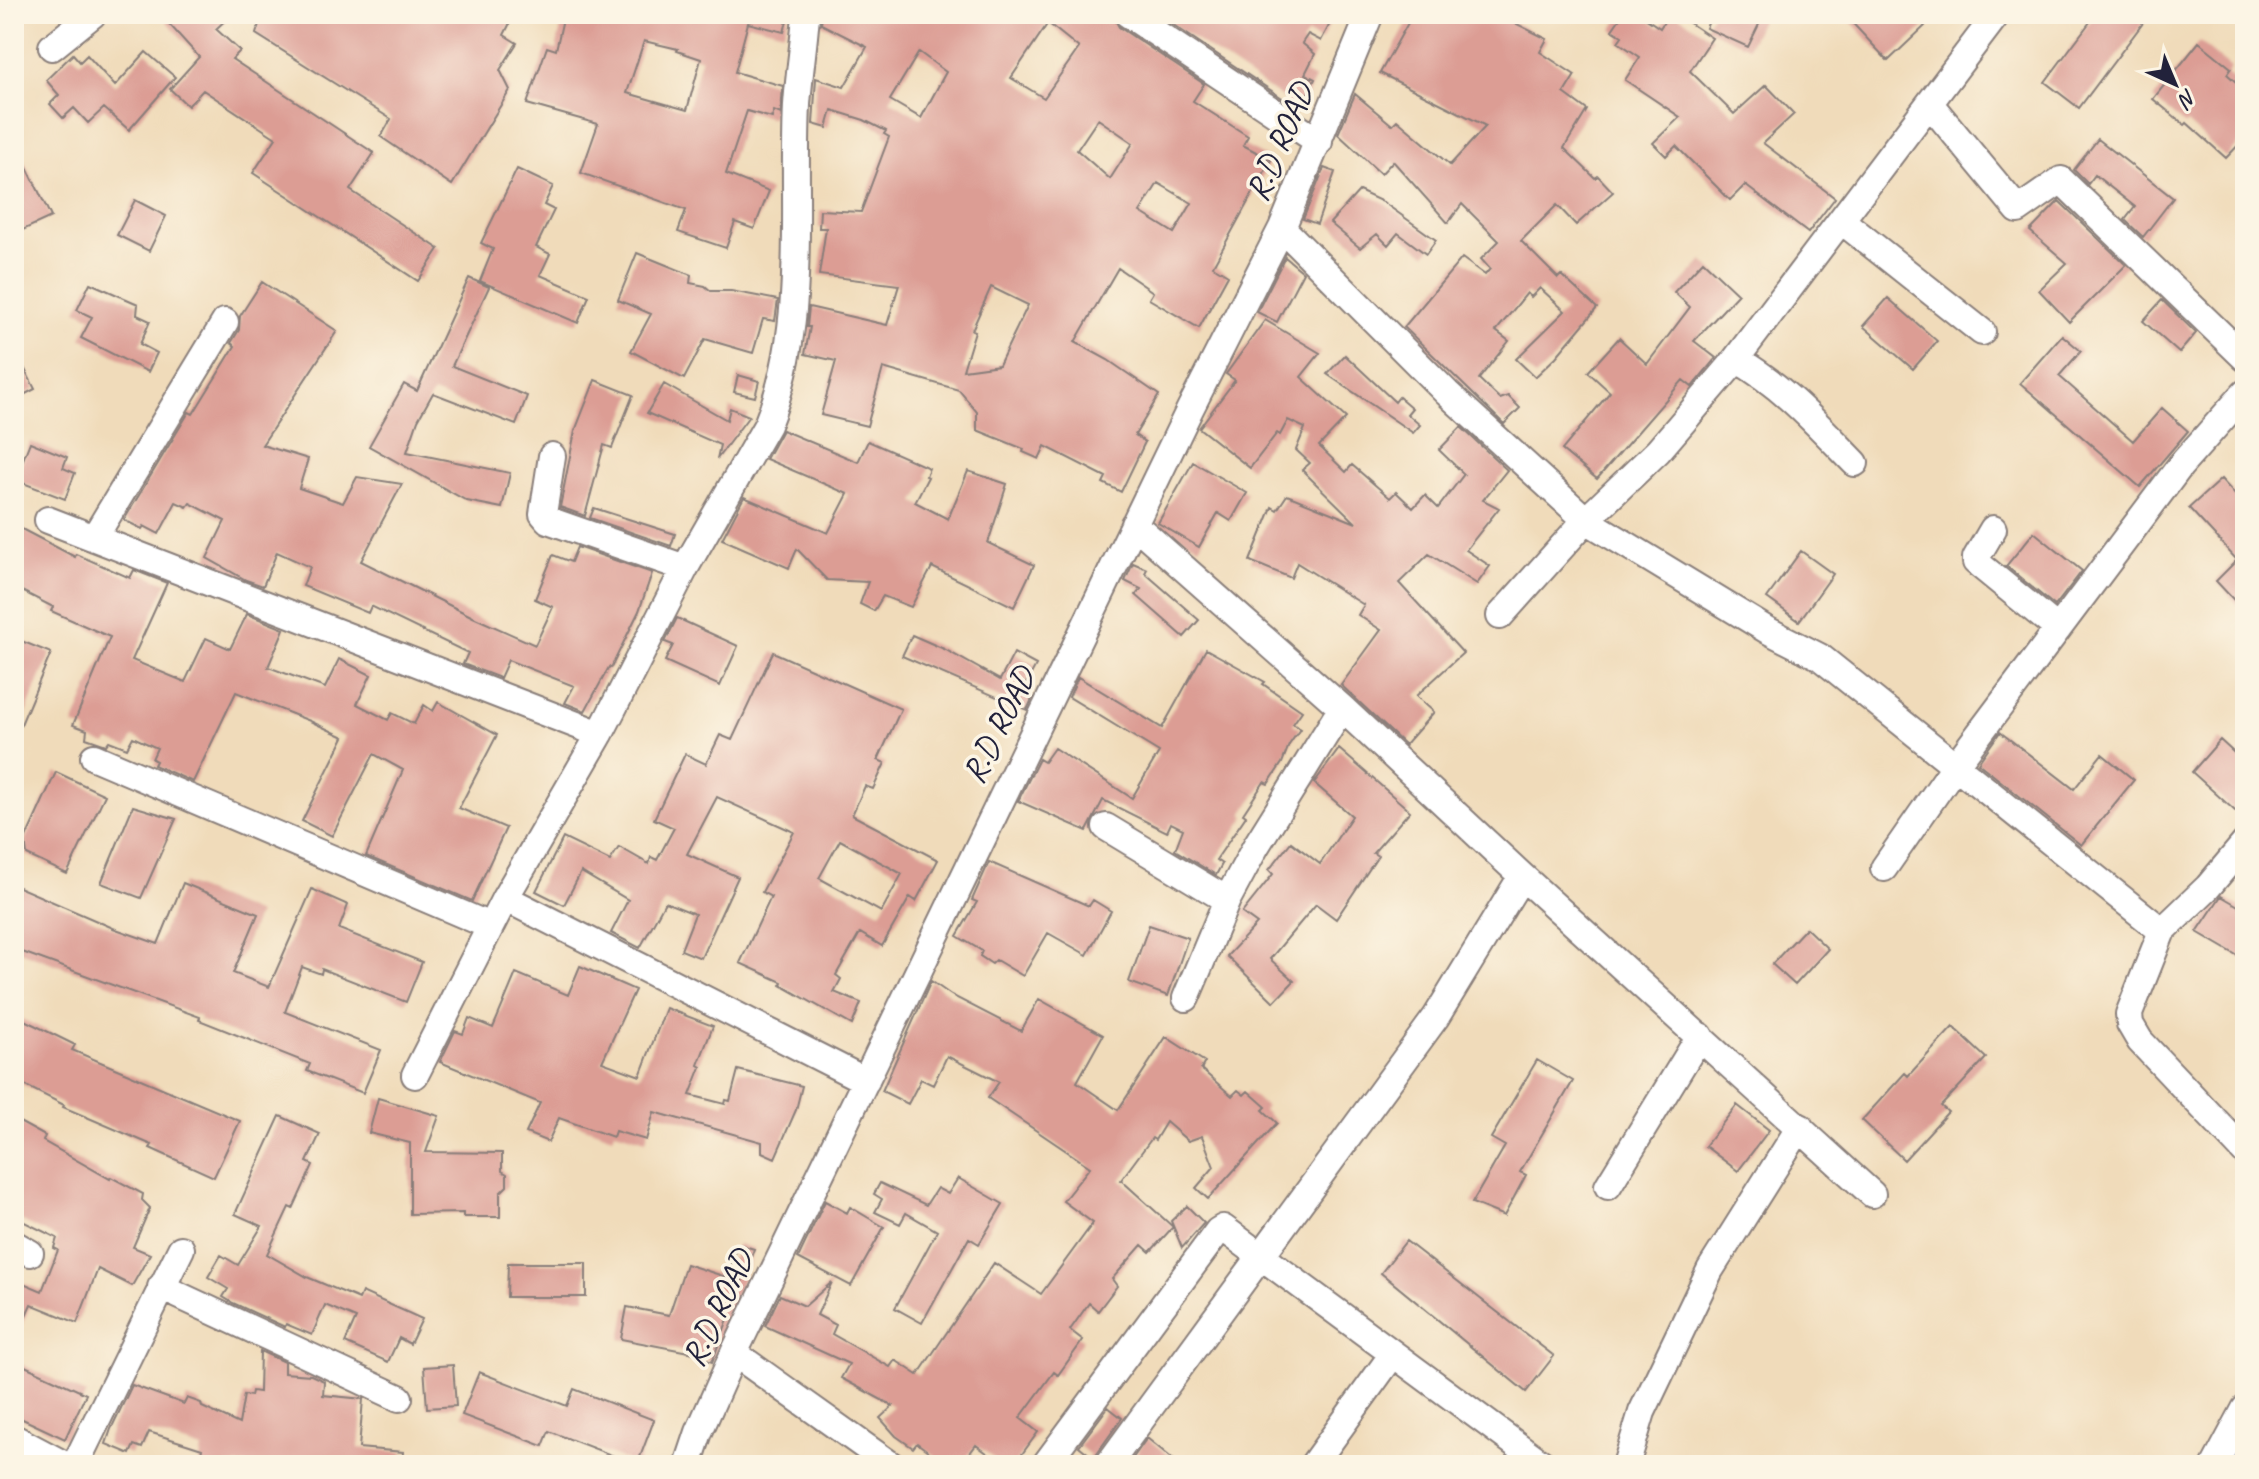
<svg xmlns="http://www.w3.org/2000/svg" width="2259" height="1479" font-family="Caveat,sans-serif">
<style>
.building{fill:#dc9d94;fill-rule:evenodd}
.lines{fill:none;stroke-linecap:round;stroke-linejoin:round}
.minor-casing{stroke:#897e7a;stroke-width:30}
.minor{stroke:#fff;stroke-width:26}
.labels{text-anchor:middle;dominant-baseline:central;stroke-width:7;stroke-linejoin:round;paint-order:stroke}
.street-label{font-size:34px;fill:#22223b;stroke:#fcf5e5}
</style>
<rect width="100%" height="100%" fill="#fcf5e5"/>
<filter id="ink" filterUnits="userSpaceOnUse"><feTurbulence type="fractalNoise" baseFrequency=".0125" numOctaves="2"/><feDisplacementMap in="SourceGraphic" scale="16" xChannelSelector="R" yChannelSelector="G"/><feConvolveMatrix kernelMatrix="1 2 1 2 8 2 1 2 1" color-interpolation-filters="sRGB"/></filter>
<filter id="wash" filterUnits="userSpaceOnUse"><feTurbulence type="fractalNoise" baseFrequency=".006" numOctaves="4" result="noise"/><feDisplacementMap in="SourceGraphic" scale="32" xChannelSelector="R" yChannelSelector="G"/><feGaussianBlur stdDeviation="1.8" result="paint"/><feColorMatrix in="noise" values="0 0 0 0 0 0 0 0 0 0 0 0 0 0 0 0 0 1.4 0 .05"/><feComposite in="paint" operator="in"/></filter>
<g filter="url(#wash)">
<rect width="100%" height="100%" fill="#f0dbba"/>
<g id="blocks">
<!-- building -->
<path class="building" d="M160,14H232L216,29L240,51L232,59L374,153L350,190L439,249L418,281L253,173L276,138L203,90L188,106L170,89L199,57Z
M262,14H498L510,23L504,35L517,43L500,70L510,90L452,185L381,137L391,119L256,34Z
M564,14H789L784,32L748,23L735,72L783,86L781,114L774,111L772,118L747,111L726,174L769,191L754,229L735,222L726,248L678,232L686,210L581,173L598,124L527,104L547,47L556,50ZM644,41L678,49L677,51L701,59L687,110L627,93Z
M822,14H1112L1119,27L1204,84L1193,101L1248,136L1243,145L1271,160L1213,266L1228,275L1199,328L1149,299L1153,292L1118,268L1075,342L1108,360L1159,395L1135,435L1145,442L1121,492L1103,483L1106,477L1045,446L1039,459L1023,452L1024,449L977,430V412L959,390L883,368L867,426L821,415L836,361L805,354L810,327H807L809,307L887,325L899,285L819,275L826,228H819L820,210L861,212L889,137L884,134L886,131L864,120L832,110L827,128L813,124L816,78L844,87L867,47L821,24ZM1048,23L1079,48L1044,98L1011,78ZM919,52L946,72L921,118L890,100ZM1098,119L1133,143L1110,179L1077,150ZM1158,183L1192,203L1174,233L1140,212ZM991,287L1028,305L999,365L963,370L975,331L972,330Z
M1157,14H1335L1321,41L1308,34L1302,43L1315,54L1305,74L1315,79L1300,110Z
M1413,14H1497L1547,39L1540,52L1575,75L1564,93L1587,110L1564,148L1595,178L1598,176L1613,192L1576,225L1557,205L1521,241L1558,278L1561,275L1597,308L1556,357L1535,377L1516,359L1565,311L1540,288L1531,297L1527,293L1496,331L1509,341L1479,379L1500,399L1508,396L1520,408L1504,424L1404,327L1462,258L1485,275L1490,269L1481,259L1499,241L1462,204L1448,223L1393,161L1381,174L1338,134L1355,94L1392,125L1397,120L1450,165L1486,126L1380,73Z
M1623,14H1639L1660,28L1669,14H1676L1712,38L1690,71L1734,114L1766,85L1794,114L1763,143L1835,198L1808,233L1745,185L1730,200L1676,146L1666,156L1653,143L1680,117L1625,80L1640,57L1618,42L1622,36L1612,30Z
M1712,14H1764L1748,47L1706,28Z
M1844,14H1915L1925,26L1888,61Z
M2096,14H2130L2143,23L2079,108L2045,82Z
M2199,42L2231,68L2227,74L2245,90V138L2226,158L2187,123L2185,125L2153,99Z
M146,52L175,77L129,130L104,108L88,123L74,108L63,118L50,104L59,95L46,80L73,54L80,62L87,55L115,86Z
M2098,139L2173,198L2143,237L2125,220L2135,207L2095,175L2088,184L2074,170Z
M14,140L51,217L14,234Z
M1324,168L1335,172L1317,224L1303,219Z
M517,169L553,186L544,205L554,210L536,247L550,254L540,275L589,296L578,323L480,281L493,249L481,243Z
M1359,191L1383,202L1436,240L1426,254L1398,233L1388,245L1377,234L1360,248L1330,223Z
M135,200L166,216L149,251L117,235Z
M2059,201L2126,265L2069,322L2039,290L2067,263L2030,231Z
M637,253L691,275L690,283L705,286L711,291H731L778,300L775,321L763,319L753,353L705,339L684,379L631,351L651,314L618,300Z
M1285,257L1303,272L1277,322L1257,312Z
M1703,261L1738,294L1694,341L1716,358L1692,387L1683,380L1597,479L1562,450L1610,392L1588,372L1619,338L1647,364L1690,307L1674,292Z
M469,278L489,287L452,366L527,396L516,425L433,393L418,420L407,452L510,473L502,508L467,501L369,446L404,384L417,391Z
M262,282L337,331L262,445L308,459L299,488L343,503L357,477L402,484L361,561L473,617L535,645L553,607L535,599L553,555L571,562L577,547L652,573L639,611L611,668L609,667L585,711L565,703L574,686L508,660L500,678L463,664L468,653L371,606L368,613L303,586L310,567L277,552L263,586L246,580L207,558L225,521L190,503L187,507L176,502L159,534L144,526L142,529L124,520L189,412L193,414L235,346L231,343L239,330L240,316Z
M90,283L138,304L137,315L150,321L140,344L157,353L148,372L81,338L92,317L77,310Z
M1888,298L1937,341L1913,369L1863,326Z
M2162,300L2196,333L2179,353L2143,321Z
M1265,320L1320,353L1301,377L1346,418L1319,446L1346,472L1352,465L1390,498L1396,492L1413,508L1425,495L1438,508L1464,474L1439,450L1461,427L1507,470L1483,500L1499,508L1466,550L1490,566L1477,584L1429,554L1399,583L1463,653L1416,696L1434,712L1405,745L1341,685L1381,630L1358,615L1364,605L1297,563L1291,578L1250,561L1272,507L1277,510L1287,495L1356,523L1302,470L1310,463L1296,450L1305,428L1288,420L1280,435L1277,433L1250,468L1199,428L1235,380L1226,374Z
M2062,335L2081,351L2059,376L2133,441L2162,408L2188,431L2140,487L2020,383Z
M14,348L35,389L14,400Z
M1345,355L1395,402L1399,397L1412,408L1407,414L1420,425L1413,433L1327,374Z
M738,375L759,381L755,397L734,392Z
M595,380L633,395L612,448L604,445L585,516L560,507L575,431Z
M664,384L727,420L730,408L749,416L717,459L720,445L647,413Z
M782,430L858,462L868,441L929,468L926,476L928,477L915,502L948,519L968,471L1007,484L988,543L1034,565L1014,607L932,567L911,607L883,596L874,611L860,604L868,582L827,580L797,549L789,568L722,539L744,497L828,533L848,494L766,459Z
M30,442L67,457L63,468L75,473L65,499L15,480Z
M1193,462L1247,493L1231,521L1218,513L1199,547L1158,523Z
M2221,479L2245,506V612L2216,581L2237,560L2189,508Z
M594,508L675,534L671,546L590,518Z
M14,525L75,557L76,554L130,578L134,570L167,583L132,660L185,682L206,638L230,649L247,614L284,629L268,667L325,688L339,659L371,675L357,704L388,720L392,713L414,724L424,705L433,711L438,702L497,735L459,808L506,828L472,901L366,856L403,770L374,754L332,836L302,821L344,737L310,721L236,692L193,782L154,765L156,761L152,759L157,748L133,737L127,748L109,741L106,745L86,738L87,730L73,725L110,637L51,611L53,607L14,587Z
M2034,532L2082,571L2055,606L2006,566Z
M1801,551L1833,574L1799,621L1767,598Z
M1133,563L1147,569L1145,573L1199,620L1184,637L1136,595L1141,589L1125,581Z
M677,618L738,646L720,686L665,661L673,645L665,642Z
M912,635L944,649L1000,680L1014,653L1036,665L1023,689L1019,686L1018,690L1033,697L1027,710L902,656Z
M14,638L51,653L14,741Z
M1206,649L1265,682L1263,684L1302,711L1293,724L1300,729L1289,745L1282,763L1268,784L1264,782L1243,814L1246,816L1216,860L1222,864L1216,875L1175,850L1183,829L1171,823L1167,832L1103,800L1087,831L1018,801L1039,759L1044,762L1054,748L1132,798L1159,752L1069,697L1078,677L1162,728Z
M773,652L901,709L878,760L885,763L873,789L865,786L852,815L938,860L916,901L910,897L882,946L860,933L836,975L841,979L834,992L861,1003L852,1025L781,985L782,982L740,963L771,897L762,892L794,832L717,797L687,854L738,877L701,958L681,950L695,914L665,902L640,948L611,933L628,900L581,872L564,905L536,891L563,838L610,861L619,847L649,864L651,857L657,860L674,828L654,819L685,754L706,764L720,735L732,740ZM840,840L902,874L881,912L819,878Z
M2000,732L2074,789L2102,754L2134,780L2081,845L1978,763Z
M2220,740L2245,763V820L2192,772Z
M1339,749L1410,811L1373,853L1378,856L1336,919L1316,904L1270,959L1294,981L1274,1002L1227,956L1257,924L1242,913L1273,874L1269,870L1291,842L1320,864L1352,816L1314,783Z
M56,772L105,795L67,874L27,855L25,840Z
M133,806L176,819L141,898L101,883Z
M989,862L1089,906L1093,900L1111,911L1087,955L1048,933L1023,976L996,960L992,964L980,956L982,951L957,936L977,902L972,900Z
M183,883L258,914L233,973L269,987L312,889L348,905L339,929L422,962L406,1002L322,969L321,974L302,967L285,1012L381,1050L363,1093L307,1071L310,1064L199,1020L200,1017L14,949V885L113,928L158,944Z
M2221,896L2245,910V960L2197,932Z
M1149,925L1188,938L1168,996L1129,982Z
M1806,928L1828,949L1795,985L1772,964Z
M580,966L635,990L602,1062L640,1076L666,1008L713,1026L698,1065L701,1067L690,1095L725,1104L726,1100L730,1101L738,1070L802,1086L796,1110L775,1158L762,1152V1142L654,1112L646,1140L615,1131L613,1137L559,1118L548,1142L526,1133L540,1103L440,1062L455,1031L463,1034L469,1018L493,1028L516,973L568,995Z
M931,981L951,995L1021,1031L1039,999L1103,1035L1077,1082L1118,1110L1166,1037L1205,1062L1201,1069L1232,1096L1238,1090L1244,1095L1248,1091L1266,1107L1263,1110L1277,1123L1208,1199L1196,1188L1214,1167L1202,1136L1188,1141L1166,1122L1155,1140L1152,1138L1121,1180L1173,1227L1150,1252L1142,1245L1112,1279L1117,1286L1098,1311L1089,1303L1070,1330L1083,1340L1058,1375L1054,1372L1020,1418L1038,1432L1014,1465H1003L976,1445L961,1465H947L917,1443L913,1448L896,1436L880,1418L893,1406L841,1378L849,1364L765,1326L780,1295L805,1306L832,1282L817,1315L836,1325L832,1334L890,1367L895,1360L918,1375L994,1263L1041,1294L1093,1223L1063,1201L1090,1167L988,1098L999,1082L947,1056L933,1085L921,1079L908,1104L882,1091Z
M14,1015L75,1045L72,1050L240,1121L214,1177L150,1148L152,1145L63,1107L64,1105L14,1080Z
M1953,1027L1986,1058L1941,1106L1948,1112L1904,1160L1862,1120L1905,1073L1908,1076Z
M1537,1060L1573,1081L1520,1172L1526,1175L1504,1216L1472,1203L1505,1146L1491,1138Z
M378,1098L439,1116L426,1152L502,1153V1171L507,1174V1186L500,1193V1217H463V1213L410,1214V1143L369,1133Z
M1737,1105L1769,1130L1738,1171L1705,1146Z
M280,1116L320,1134L307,1162L313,1165L293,1209L289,1207L267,1254L307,1277L359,1299L362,1292L422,1319L410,1344L399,1338L388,1362L345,1343L356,1318L325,1305L312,1335L286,1324L285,1327L233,1303L223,1297L228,1289L208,1277L221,1255L238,1265L262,1226L235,1214Z
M14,1119L45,1136L43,1141L110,1179L111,1177L143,1194L142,1200L150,1208L133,1247L150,1254L132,1286L98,1269L77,1323L31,1304L14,1342V1279L42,1291L58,1250L54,1248L57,1238L14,1217Z
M958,1178L1003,1204L979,1244L969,1238L922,1323L895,1308L937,1231L906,1213L900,1224L875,1212L882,1199L874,1194L880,1183L926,1205L937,1188L948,1194Z
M825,1201L847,1213L850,1207L884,1227L851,1286L798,1258Z
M1187,1206L1204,1223L1182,1248L1171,1221Z
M1406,1241L1554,1356L1526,1392L1381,1273Z
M738,1244L754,1249L712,1362L698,1357L699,1354L621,1339L627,1307L669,1315L686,1264L726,1277Z
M508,1263H586V1297H507Z
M260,1351L284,1362V1373L311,1375L324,1381L323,1395L363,1399L359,1448L403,1452L402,1465H199L202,1449L149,1432L142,1448L134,1445L130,1454L106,1444L111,1429L132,1385L184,1404L187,1398L201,1403L202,1407L239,1424L244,1395L251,1396L252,1391L259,1392Z
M14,1361L86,1394L65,1439L14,1415Z
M453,1365L456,1406L427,1408L424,1367Z
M479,1372L567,1406L574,1389L654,1420L637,1465L549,1431L543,1446L462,1415Z
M1108,1407L1122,1418L1095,1456L1092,1465H1081L1090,1455L1079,1446Z
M1147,1438L1180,1465H1128Z"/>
</g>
</g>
<g filter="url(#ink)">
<use href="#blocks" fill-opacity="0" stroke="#897e7a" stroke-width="2"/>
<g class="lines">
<defs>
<path id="minor" d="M1128,14L1319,142
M52,47L93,14
M1930,104L2018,210L2061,180L2245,358
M1842,221L1982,332
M1282,228L1447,393L1586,520L1767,630L1820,657L2162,931
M1736,359C1783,386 1817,424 1855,463
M552,456L543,514L548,520L685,568
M48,520L600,734
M1134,524L1342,708L1522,876L1872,1194
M1993,529L1976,558V562L2058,629
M94,538L225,322
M1500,616L1586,520L1658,451L1729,368L1997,14
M94,757L490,926
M1106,827L1227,900
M2245,843L2208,887L2162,931L2129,1014L2130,1024L2140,1041L2245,1152
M1884,868L1955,766L2181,465L2245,393
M505,898L866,1081
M1186,998L1227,900L1256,846L1342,708
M415,1075L505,898L600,734L685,568L767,425C808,324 792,211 797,105C799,75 804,44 806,14
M1608,1186L1700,1036
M14,1244L30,1253
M161,1287L399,1398
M734,1353L891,1465
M14,1438L65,1465
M75,1465L181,1249
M688,1465L699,1432L734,1353L1190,409L1282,228L1370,14
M1045,1465L1218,1231L1223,1228L1544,1465
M1108,1465L1436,1017L1522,876
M1313,1465L1393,1354
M1626,1465L1642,1412L1710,1270L1800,1127
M2215,1465L2245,1409"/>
</defs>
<!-- minor casing -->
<use href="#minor" class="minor-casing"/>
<!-- minor -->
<use href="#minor" class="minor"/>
</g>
</g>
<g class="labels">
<!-- street labels -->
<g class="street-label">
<text transform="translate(1279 142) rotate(-67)">R.D ROAD</text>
<text transform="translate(998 725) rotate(-64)">R.D ROAD</text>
<text transform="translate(717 1308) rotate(-65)">R.D ROAD</text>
</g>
</g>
<!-- margin -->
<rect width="2259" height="1479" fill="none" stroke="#fcf5e5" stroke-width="48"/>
<!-- north arrow -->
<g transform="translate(2175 84) rotate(136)" stroke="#fcf5e5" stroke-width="6" paint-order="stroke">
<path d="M0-6L14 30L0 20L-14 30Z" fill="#22223b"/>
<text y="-12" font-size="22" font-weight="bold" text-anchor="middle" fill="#22223b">N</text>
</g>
</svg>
